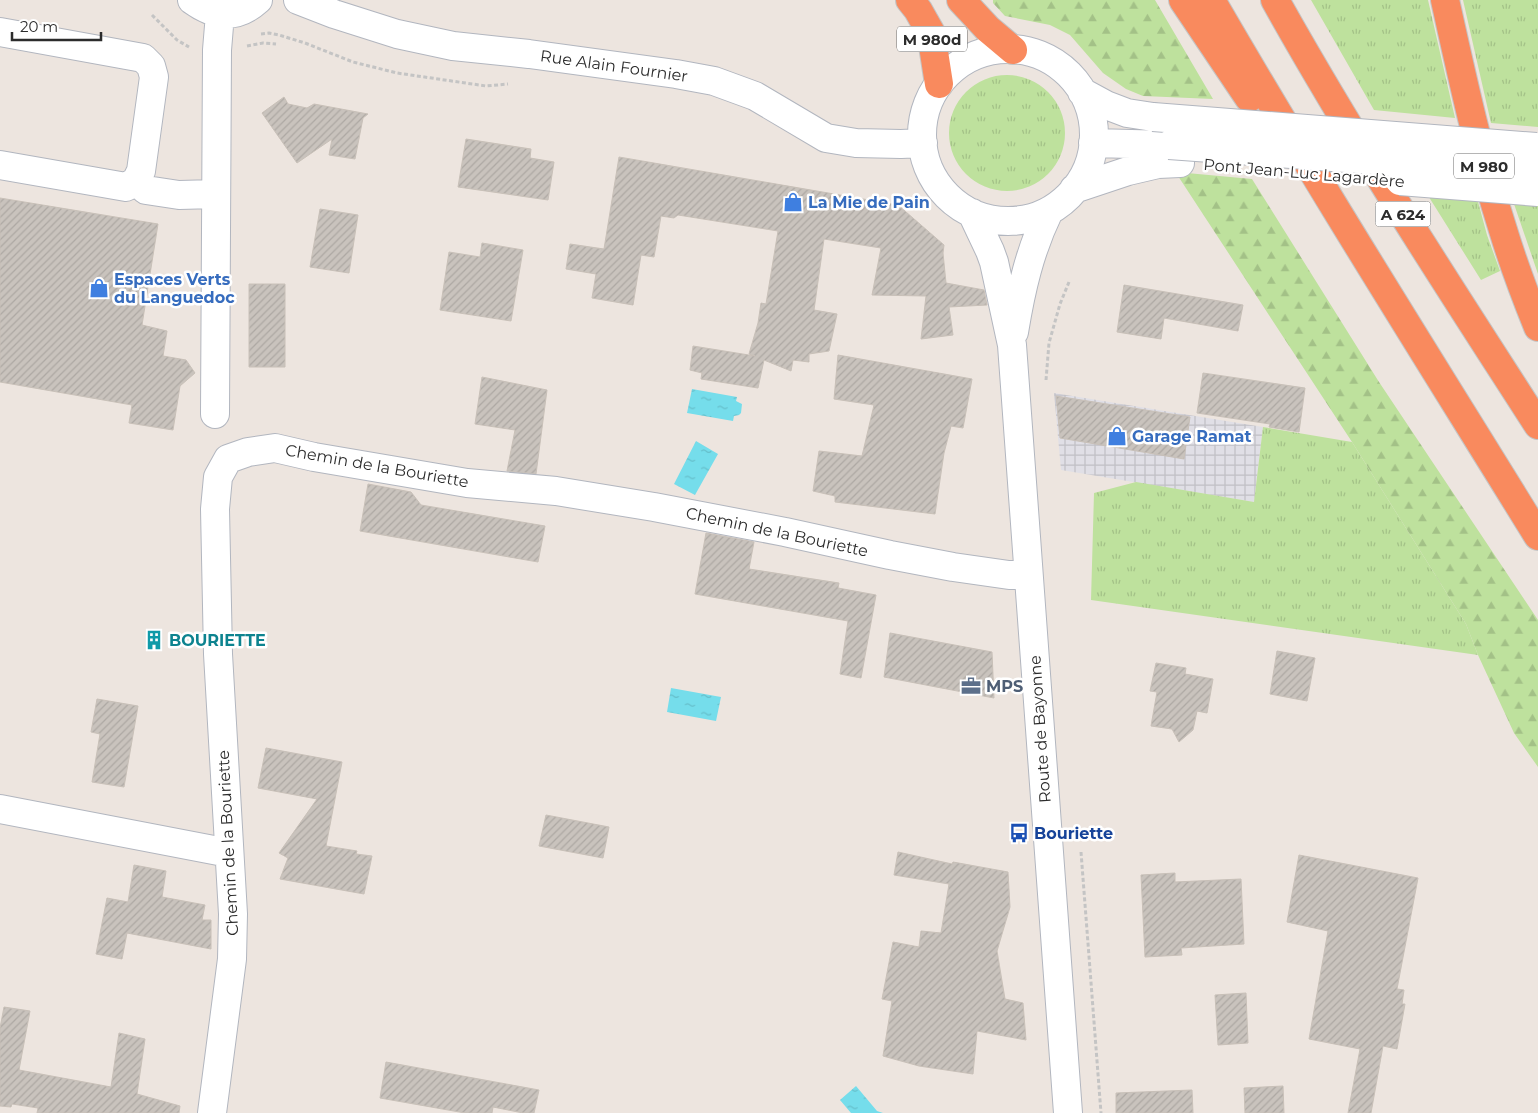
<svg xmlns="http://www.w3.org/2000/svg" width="1538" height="1113" font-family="Montserrat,sans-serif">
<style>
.industrial{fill:url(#industrial-grid)}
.grass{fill:url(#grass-tufts)}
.forest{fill:url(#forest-firs)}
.water{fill:url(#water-ripples)}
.building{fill:url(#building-hatch);stroke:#c8c0b8}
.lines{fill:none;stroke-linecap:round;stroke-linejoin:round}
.minor-casing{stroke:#b2b6bf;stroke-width:30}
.highway-casing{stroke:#c4c4c4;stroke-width:30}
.path{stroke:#c4c4c4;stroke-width:3;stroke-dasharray:4 2.5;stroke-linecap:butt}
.minor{stroke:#fff;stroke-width:28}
.highway{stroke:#f98a5e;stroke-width:28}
.minor-bridge-casing{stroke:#b2b6bf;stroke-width:30;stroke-linecap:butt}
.minor-bridge{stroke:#fff;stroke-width:28}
.labels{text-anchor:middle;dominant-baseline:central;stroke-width:5;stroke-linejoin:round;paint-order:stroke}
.shield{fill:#fff;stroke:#6b6b6b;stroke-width:1}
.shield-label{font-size:15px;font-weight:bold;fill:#2c2c2c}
.street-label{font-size:16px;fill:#2c2c2c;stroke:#fff}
.shop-label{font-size:16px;font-weight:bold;fill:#366cbe;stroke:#fff;text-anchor:start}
.culture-label{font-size:16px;font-weight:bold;fill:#0d838f;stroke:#fff;text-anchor:start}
.service-label{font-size:16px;font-weight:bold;fill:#4e5e75;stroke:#fff;text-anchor:start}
.transit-label{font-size:16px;font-weight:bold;fill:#164399;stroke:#fff;text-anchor:start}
</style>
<defs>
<pattern id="industrial-grid" width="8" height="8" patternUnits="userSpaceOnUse" patternTransform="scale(1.25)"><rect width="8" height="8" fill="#e0dfe6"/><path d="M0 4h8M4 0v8" fill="none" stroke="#c0c0c5"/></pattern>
<pattern id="grass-tufts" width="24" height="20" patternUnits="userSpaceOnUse" patternTransform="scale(1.25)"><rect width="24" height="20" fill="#bee19d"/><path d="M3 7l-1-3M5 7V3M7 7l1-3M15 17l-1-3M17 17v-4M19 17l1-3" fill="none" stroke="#a3c187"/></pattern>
<pattern id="forest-firs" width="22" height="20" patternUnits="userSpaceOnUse" patternTransform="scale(1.25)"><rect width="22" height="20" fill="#bee19d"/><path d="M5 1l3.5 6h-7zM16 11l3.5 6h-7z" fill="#a3c187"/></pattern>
<pattern id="water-ripples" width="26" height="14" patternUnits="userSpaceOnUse" patternTransform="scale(1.25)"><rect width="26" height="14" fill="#75ddeb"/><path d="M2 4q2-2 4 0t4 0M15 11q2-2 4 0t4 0" fill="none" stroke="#65beca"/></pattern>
<pattern id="building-hatch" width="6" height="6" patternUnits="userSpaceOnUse" patternTransform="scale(1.25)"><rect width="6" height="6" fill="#c9c3bd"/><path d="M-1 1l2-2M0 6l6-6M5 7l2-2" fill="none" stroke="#ada8a3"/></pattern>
</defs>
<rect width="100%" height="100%" fill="#ede5df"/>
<!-- industrial -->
<path class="industrial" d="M1054,393L1263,427L1254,502L1061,470Z"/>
<!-- grass -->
<path class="grass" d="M1311,0H1428L1455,118L1374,110Z
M1463,0H1538V127L1491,123Z
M949 133a58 58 0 1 1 116 0a58 58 0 1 1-116 0Z
M1427,194L1477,198L1487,235L1500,271L1481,280Z
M1513,201L1538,203V274Z
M1263,427L1352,442L1466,624L1478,655L1091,600L1094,493L1136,482L1254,502Z"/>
<!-- forest -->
<path class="forest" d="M993,0H1155L1213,99L1143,96L1126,89L1103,73L1070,35L1050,25L1005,16L993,3Z
M1187,173L1252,179L1379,382L1538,620V767L1514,733L1478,655L1466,624L1352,442L1178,176Z"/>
<!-- water -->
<path class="water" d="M692,389L737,397L736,401L742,404L741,413L739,415L734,416L733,421L687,413Z
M696,441L718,454L695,495L674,484Z
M671,688L721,697L716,721L667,712Z
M856,1086L877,1111L883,1113H851L840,1100Z"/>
<!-- building -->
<path class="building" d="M284,97L288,104L307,108L314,104L368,114L363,118L355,159L329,155L332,139L297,163L262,113Z
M466,139L531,149L530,158L554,162L548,200L458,187Z
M619,157L898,205L944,245L943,253L946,283L984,290L987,305L949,307L953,335L921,339L926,296L872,295L881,248L824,239L814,310L837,314L829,351L809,354V362L793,360L791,371L764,360L758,388L701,379L702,373L690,370L693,346L755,356L749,354L758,323L761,303L766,304L778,231L678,215L674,218L661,216L654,257L641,255L633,305L592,298L596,274L566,269L570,244L604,249Z
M0,198L158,224L142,325L167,331L163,356L186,360L195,373L180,386L173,430L129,423L132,405L0,382Z
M320,209L358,215L349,273L310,267Z
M482,243L523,250L511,321L440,310L449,252L480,257Z
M249,284H285V367H249Z
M1124,285L1243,305L1238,331L1164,318L1161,339L1117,332Z
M838,355L972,379L963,428L951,426L944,453L935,514L835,502V496L813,491L819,451L862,456L874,405L834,399Z
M1203,373L1305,388L1299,432L1269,427L1270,424L1197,413Z
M482,377L547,390L536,474L507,471L515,430L475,424Z
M1056,396L1190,417L1184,459L1060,438Z
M368,484L411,492L421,505L545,526L538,562L360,531Z
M706,533L754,542L749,569L839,583L838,588L876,595L861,678L840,674L848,621L695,594Z
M890,633L992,652L994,698L884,677Z
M1277,651L1315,658L1307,701L1270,694Z
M1156,663L1186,668L1185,674L1213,679L1207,713L1197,711L1193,730L1179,742L1172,729L1151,726L1157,692L1150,691Z
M97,699L138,706L124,787L92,782L100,734L91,732Z
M266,748L342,762L326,846L357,851L356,854L372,856L364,894L280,879L288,858L279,853L317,799L258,788Z
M546,815L609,827L603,858L539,846Z
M898,852L952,864L953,862L1008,872L1010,907L997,951L1005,999L1023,1003L1026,1040L977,1031L973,1074L919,1066L883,1056L892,1001L882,999L893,942L919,947L921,931L941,933L949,884L894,875Z
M1299,855L1418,878L1397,989L1404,990L1402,1004H1405L1397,1049L1383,1046L1371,1113H1348L1360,1049L1309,1039L1328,931L1287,922Z
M134,865L166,871L162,897L205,905L202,920H211V949L127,933L122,959L96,954L107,898L128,902Z
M1175,873V882L1241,879L1244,944L1181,948L1182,955L1145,957L1141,875Z
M1246,993L1248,1043L1218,1045L1215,995Z
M4,1007L30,1011L19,1070L111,1087L119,1033L145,1039L137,1094L180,1106L179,1113H37L38,1108L12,1104L11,1107L0,1106V1028Z
M386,1062L539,1090L534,1113H523L493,1107L492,1113H465L380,1098Z
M1283,1086L1284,1113H1245L1244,1088Z
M1192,1090L1193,1113H1116V1093Z"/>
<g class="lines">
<defs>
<path id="minor" d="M192,0C214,16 236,20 258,0
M298,0L334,14L397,34L453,46L529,54L676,74L714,81L755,96L826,138L856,143L901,144L923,143
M0,32L143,58L151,66L154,77L141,171L136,181L126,187L0,165
M922 135a86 86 0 1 1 172 0a86 86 0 1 1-172 0Z
M1082,92L1106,105L1127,113L1153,117
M1093,143L1169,145
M136,181L146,190L179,195L216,194
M1074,189L1128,171L1158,164L1180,163
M972,213L990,251L994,262L1012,345L1068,1113
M1014,332C1021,289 1030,250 1049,211
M215,414L217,50L220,14
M0,809L229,853
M212,1113L232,959L233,914L218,654L215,509L218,477L228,459L248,452L275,448L314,457L467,483L556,491L654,507L785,532L890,555L953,567L1009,575H1028"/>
<path id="highway" d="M910,0L918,10L931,33L939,84
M961,0L988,29L1013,50
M1183,0L1249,98
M1211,0C1316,181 1428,358 1538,536
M1275,0C1356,145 1448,285 1538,425
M1445,0C1462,77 1479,155 1503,230C1513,263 1525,295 1538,327"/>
</defs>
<!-- minor casing -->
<use href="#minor" class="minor-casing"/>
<!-- highway casing -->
<use href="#highway" class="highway-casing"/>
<!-- path -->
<path class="path" d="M152,15L177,40L189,47
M261,34L269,33L279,35L305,43L353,62L397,73L486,86L508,84
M247,46L263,43L276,44
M1046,380L1049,343L1060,304L1069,282
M1081,852L1101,1113"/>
<!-- minor -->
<use href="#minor" class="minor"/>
<!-- highway -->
<use href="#highway" class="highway"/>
<defs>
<path id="minor-bridge" d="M1153,117L1536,147
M1169,145L1538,172
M1400,181L1538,192"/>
</defs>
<!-- minor-bridge casing -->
<use href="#minor-bridge" class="minor-bridge-casing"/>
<!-- minor-bridge -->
<use href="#minor-bridge" class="minor-bridge"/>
</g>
<!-- icons -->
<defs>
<symbol id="shop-bare" viewBox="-9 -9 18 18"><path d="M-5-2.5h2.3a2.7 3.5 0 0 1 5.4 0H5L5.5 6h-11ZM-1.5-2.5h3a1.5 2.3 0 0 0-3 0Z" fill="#3f7fe0" stroke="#fff" stroke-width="2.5" paint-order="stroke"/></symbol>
<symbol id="building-bare" viewBox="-9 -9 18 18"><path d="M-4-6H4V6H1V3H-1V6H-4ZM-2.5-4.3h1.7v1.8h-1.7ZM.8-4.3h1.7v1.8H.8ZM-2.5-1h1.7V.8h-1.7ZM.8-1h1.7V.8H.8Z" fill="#0f9aa8" stroke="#fff" stroke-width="2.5" paint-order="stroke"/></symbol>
<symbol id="office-bare" viewBox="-9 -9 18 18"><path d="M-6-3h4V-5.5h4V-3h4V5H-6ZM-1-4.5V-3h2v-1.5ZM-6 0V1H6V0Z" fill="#5c6f8a" stroke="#fff" stroke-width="2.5" paint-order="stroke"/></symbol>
<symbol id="bus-bare" viewBox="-9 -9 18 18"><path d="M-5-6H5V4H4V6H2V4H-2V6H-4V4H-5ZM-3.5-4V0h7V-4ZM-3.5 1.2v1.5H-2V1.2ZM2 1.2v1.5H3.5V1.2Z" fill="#1a4fb4" stroke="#fff" stroke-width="2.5" paint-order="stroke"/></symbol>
</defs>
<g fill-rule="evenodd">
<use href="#shop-bare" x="779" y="188" width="28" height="28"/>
<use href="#shop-bare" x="85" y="274" width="28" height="28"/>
<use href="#shop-bare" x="1103" y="422" width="28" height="28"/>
<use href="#building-bare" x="140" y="626" width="28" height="28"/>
<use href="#office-bare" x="957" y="672" width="28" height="28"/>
<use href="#bus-bare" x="1005" y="819" width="28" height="28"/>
</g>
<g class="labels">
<!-- shield labels -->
<g class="shield">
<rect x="897" y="26.5" width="70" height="25" rx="4"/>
<rect x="1454" y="153.5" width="60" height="25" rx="4"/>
<rect x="1375.5" y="201.5" width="55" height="25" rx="4"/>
</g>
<g class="shield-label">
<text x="932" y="39">M 980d</text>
<text x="1484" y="166">M 980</text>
<text x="1403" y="214">A 624</text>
</g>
<!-- street labels -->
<g class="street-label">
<text transform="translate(614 66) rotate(8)">Rue Alain Fournier</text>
<text transform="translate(1304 173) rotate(5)">Pont Jean-Luc Lagardère</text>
<text transform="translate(377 466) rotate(10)">Chemin de la Bouriette</text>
<text transform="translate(777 532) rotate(12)">Chemin de la Bouriette</text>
<text transform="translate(1040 729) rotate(-94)">Route de Bayonne</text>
<text transform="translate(228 843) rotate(-93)">Chemin de la Bouriette</text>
</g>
<!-- shop labels -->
<g class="shop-label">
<text x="808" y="202">La Mie de Pain</text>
<text x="114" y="279">Espaces Verts<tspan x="114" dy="18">du Languedoc</tspan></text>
<text x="1132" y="436">Garage Ramat</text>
</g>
<!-- culture labels -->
<g class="culture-label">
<text x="169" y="640">BOURIETTE</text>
</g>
<!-- service labels -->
<g class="service-label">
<text x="986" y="686">MPS</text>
</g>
<!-- transit labels -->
<g class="transit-label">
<text x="1034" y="833">Bouriette</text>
</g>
</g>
<!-- scale -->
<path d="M12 32v8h89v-8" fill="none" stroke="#2c2c2c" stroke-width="2.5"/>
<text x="20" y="32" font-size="15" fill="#2c2c2c" stroke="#ffffff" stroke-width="4" paint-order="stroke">20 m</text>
</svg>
